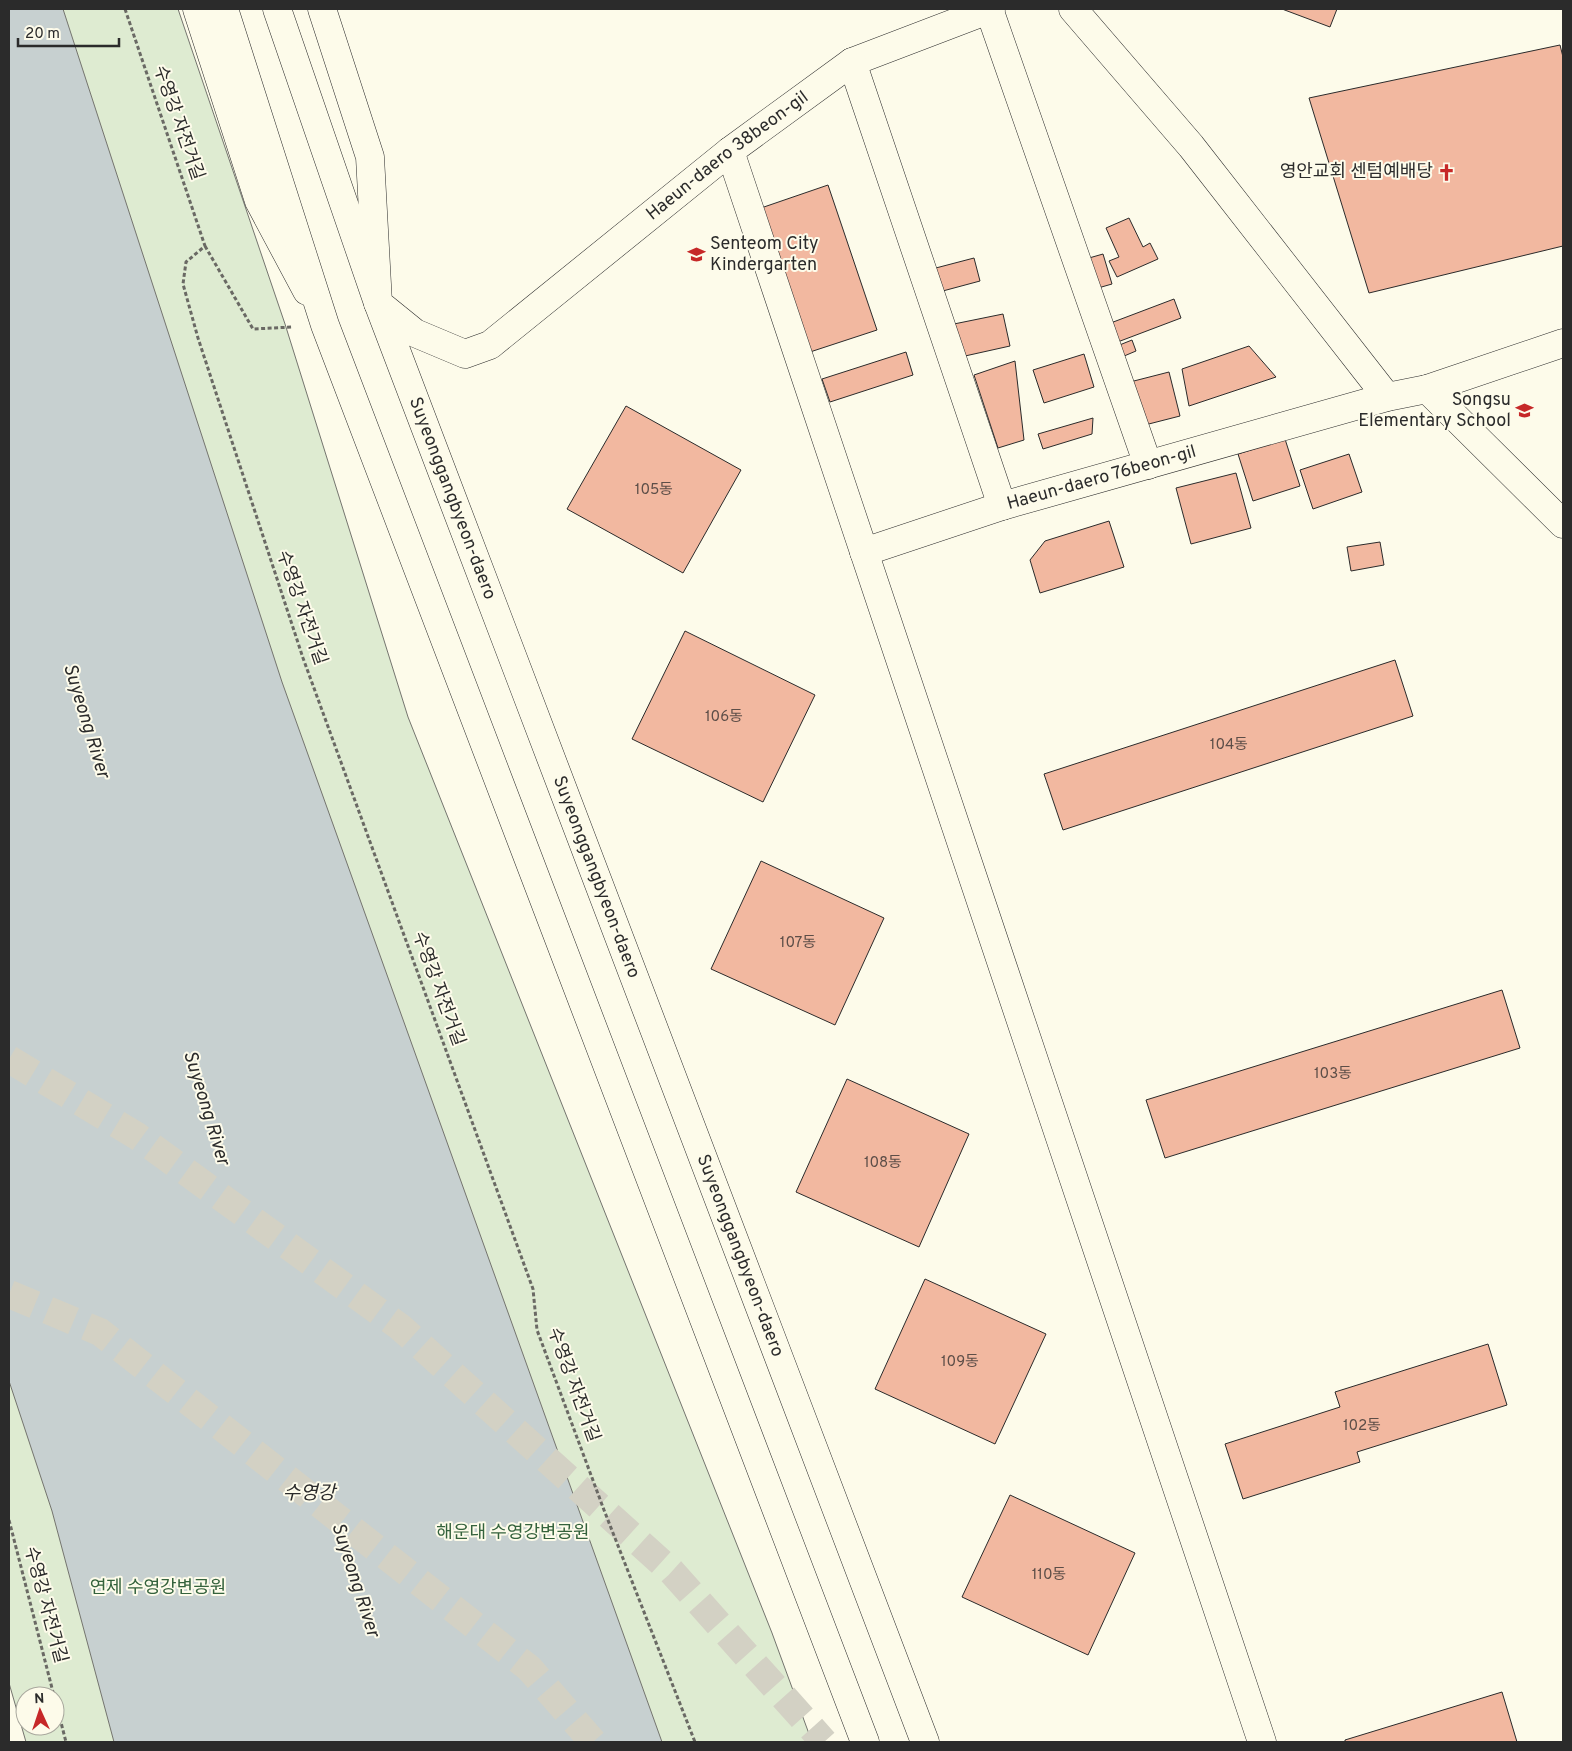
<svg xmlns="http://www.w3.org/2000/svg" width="1572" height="1751" font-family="Overpass,'Noto Sans KR',sans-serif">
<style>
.green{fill:#deebd1;stroke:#74746e;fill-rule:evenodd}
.water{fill:#c7d0d0;stroke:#74746e}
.building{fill:#f2b8a0;stroke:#2b2b2b}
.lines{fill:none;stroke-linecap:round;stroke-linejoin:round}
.highway-tunnel{stroke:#d3d1c4;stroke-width:28;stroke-dasharray:28 14;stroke-linecap:butt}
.street-casing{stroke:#2b2b2b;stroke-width:29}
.secondary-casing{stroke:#2b2b2b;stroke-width:29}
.path{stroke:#6a6964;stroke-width:3;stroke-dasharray:4 2.5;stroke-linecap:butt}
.street{stroke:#fdfbea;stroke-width:28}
.secondary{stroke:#fdfbea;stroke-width:28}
.labels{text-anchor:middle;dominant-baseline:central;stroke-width:4;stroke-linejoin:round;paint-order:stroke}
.number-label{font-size:15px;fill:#5d4e48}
.street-label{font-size:18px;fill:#2b2b2b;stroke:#fdfbea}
.poi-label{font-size:18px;fill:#2b2b2b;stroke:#fdfbea;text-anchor:end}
.park-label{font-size:18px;fill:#34623c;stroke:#fdfbea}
.water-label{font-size:19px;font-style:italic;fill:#2b2b2b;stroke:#fdfbea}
</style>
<rect width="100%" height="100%" fill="#fdfbea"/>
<!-- green -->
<path class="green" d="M9,9H178L285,324L408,717L772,1633L812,1742H26L9,1683ZM25,1696H55V1726H25Z"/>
<!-- water -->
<path class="water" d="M9,9H63L282,682L662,1742H114L52,1511L9,1381Z"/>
<!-- building -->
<path class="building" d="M1282,9H1337L1330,27Z
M1560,45L1563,57V246L1369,293L1309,98Z
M828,185L877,330L810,352L761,208Z
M1129,218L1143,247L1150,243L1158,259L1117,277L1109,261L1119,257L1106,228Z
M1103,254L1112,284L1098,288L1089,258Z
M974,258L980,281L939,292L932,269Z
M1174,299L1181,318L1115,343L1108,324Z
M1003,314L1010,346L956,358L949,325Z
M1132,340L1136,351L1117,359L1112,348Z
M1249,346L1276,377L1189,406L1182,369Z
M906,352L913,375L830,402L822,379Z
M1084,354L1094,387L1044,403L1033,370Z
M1015,361L1024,440L998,448L974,375Z
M1169,372L1180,416L1137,427L1126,383Z
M626,406L741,470L683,573L567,509Z
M1093,418L1092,434L1043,449L1038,434Z
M1285,439L1300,486L1253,501L1238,454Z
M1349,454L1362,492L1313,509L1300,470Z
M1236,473L1251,528L1191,544L1176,488Z
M1109,521L1124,567L1040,593L1030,560L1045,541Z
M1380,542L1384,565L1351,571L1347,547Z
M685,631L815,695L763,802L632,739Z
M1395,660L1413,716L1063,830L1044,774Z
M761,861L884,918L835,1025L711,969Z
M1502,990L1520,1048L1165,1158L1146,1100Z
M847,1079L969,1134L919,1247L796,1192Z
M925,1279L1046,1334L995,1444L875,1389Z
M1488,1344L1507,1405L1357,1452L1360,1462L1243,1499L1225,1444L1340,1407L1335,1392Z
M1010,1495L1135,1553L1088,1655L962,1597Z
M1502,1692L1517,1742H1345V1740Z"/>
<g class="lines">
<!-- highway-tunnel -->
<path class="highway-tunnel" d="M9,1059L137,1136L400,1327L672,1572L824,1742
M9,1294L100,1332L529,1668L593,1742"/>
<defs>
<g id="street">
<path d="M197,9L259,201L307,291"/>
<path id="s1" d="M322,9L370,157L378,303L415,333L465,354L490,345L730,151L852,62L991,9"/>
<path d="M989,9L1148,465"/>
<path d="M1073,9L1191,146L1387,397"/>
<path d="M852,62L1002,506"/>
<path d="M730,151L1262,1742"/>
<path d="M1427,389L1563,524"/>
<path id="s2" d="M864,552L1002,506L1387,397L1427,389L1563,343"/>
</g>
<g id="secondary">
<path d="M224,9L325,325L865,1742"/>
<path id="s3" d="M277,9L378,303L925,1742"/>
</g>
</defs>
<!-- street casing -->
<use href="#street" class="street-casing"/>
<!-- secondary casing -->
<use href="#secondary" class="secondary-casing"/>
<!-- path -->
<path class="path" d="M125,9L205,246L186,262L183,284L198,338L303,658L533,1289L537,1330L604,1510L695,1742
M205,246L253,329L292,327
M9,1520L54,1696
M55,1699L66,1742"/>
<!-- street -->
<use href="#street" class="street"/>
<!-- secondary -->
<use href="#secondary" class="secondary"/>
</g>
<!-- icons -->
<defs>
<symbol id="church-bare" viewBox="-9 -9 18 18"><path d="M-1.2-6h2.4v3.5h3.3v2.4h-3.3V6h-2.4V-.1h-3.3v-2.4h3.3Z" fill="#c62828" stroke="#fdfbea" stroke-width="2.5" paint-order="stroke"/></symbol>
<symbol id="school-bare" viewBox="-9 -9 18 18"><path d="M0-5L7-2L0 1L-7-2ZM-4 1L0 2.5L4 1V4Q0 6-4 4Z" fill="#c62828" stroke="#fdfbea" stroke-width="2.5" paint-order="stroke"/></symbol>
</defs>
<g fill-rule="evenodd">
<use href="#church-bare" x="1434" y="160" width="25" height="25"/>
<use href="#school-bare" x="684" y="242" width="25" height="25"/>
<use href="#school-bare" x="1512" y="398" width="25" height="25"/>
</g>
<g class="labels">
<!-- number labels -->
<g class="number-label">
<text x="654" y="490">105동</text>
<text x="724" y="717">106동</text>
<text x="1229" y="745">104동</text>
<text x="798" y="943">107동</text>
<text x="1333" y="1074">103동</text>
<text x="883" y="1163">108동</text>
<text x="960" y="1362">109동</text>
<text x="1362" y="1426">102동</text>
<text x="1049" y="1575">110동</text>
</g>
<!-- street labels -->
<g class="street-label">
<text transform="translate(178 123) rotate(71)">수영강 자전거길</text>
<text stroke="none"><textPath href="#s1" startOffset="734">Haeun-daero 38beon-gil</textPath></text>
<text stroke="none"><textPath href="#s2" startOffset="249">Haeun-daero 76beon-gil</textPath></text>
<text stroke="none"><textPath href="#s3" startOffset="520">Suyeonggangbyeon-daero</textPath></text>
<text transform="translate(301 608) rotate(71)">수영강 자전거길</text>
<text stroke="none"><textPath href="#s3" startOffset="925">Suyeonggangbyeon-daero</textPath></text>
<text transform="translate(438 989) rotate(70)">수영강 자전거길</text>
<text stroke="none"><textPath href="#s3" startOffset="1330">Suyeonggangbyeon-daero</textPath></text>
<text transform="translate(573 1385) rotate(70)">수영강 자전거길</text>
<text transform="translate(45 1605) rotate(75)">수영강 자전거길</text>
</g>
<!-- poi labels -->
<g class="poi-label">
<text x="1433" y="172">영안교회 센텀예배당</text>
<text x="710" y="244" text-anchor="start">Senteom City<tspan x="710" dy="21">Kindergarten</tspan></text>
<text x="1511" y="400">Songsu<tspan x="1511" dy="21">Elementary School</tspan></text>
</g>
<!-- park labels -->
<g class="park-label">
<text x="513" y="1533">해운대 수영강변공원</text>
<text x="158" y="1588">연제 수영강변공원</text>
</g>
<!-- water labels -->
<g class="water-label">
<text transform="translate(86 721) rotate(73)">Suyeong River</text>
<text transform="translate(206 1108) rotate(73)">Suyeong River</text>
<text x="309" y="1494">수영강</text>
<text transform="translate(355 1580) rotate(72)">Suyeong River</text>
</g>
</g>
<!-- border -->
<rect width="1572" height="1751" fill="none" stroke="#2b2b2b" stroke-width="20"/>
<!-- north arrow -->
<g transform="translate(40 1711) rotate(357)"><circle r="24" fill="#fdfbea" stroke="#a9a89e"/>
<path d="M0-4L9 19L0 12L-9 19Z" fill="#c62828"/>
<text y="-8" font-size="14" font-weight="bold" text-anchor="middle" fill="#2b2b2b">N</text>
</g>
<!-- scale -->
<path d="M18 38v8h101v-8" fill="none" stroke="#2b2b2b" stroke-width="2.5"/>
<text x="25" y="38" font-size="15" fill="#2b2b2b" stroke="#fdfbea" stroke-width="4" paint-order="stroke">20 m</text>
</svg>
